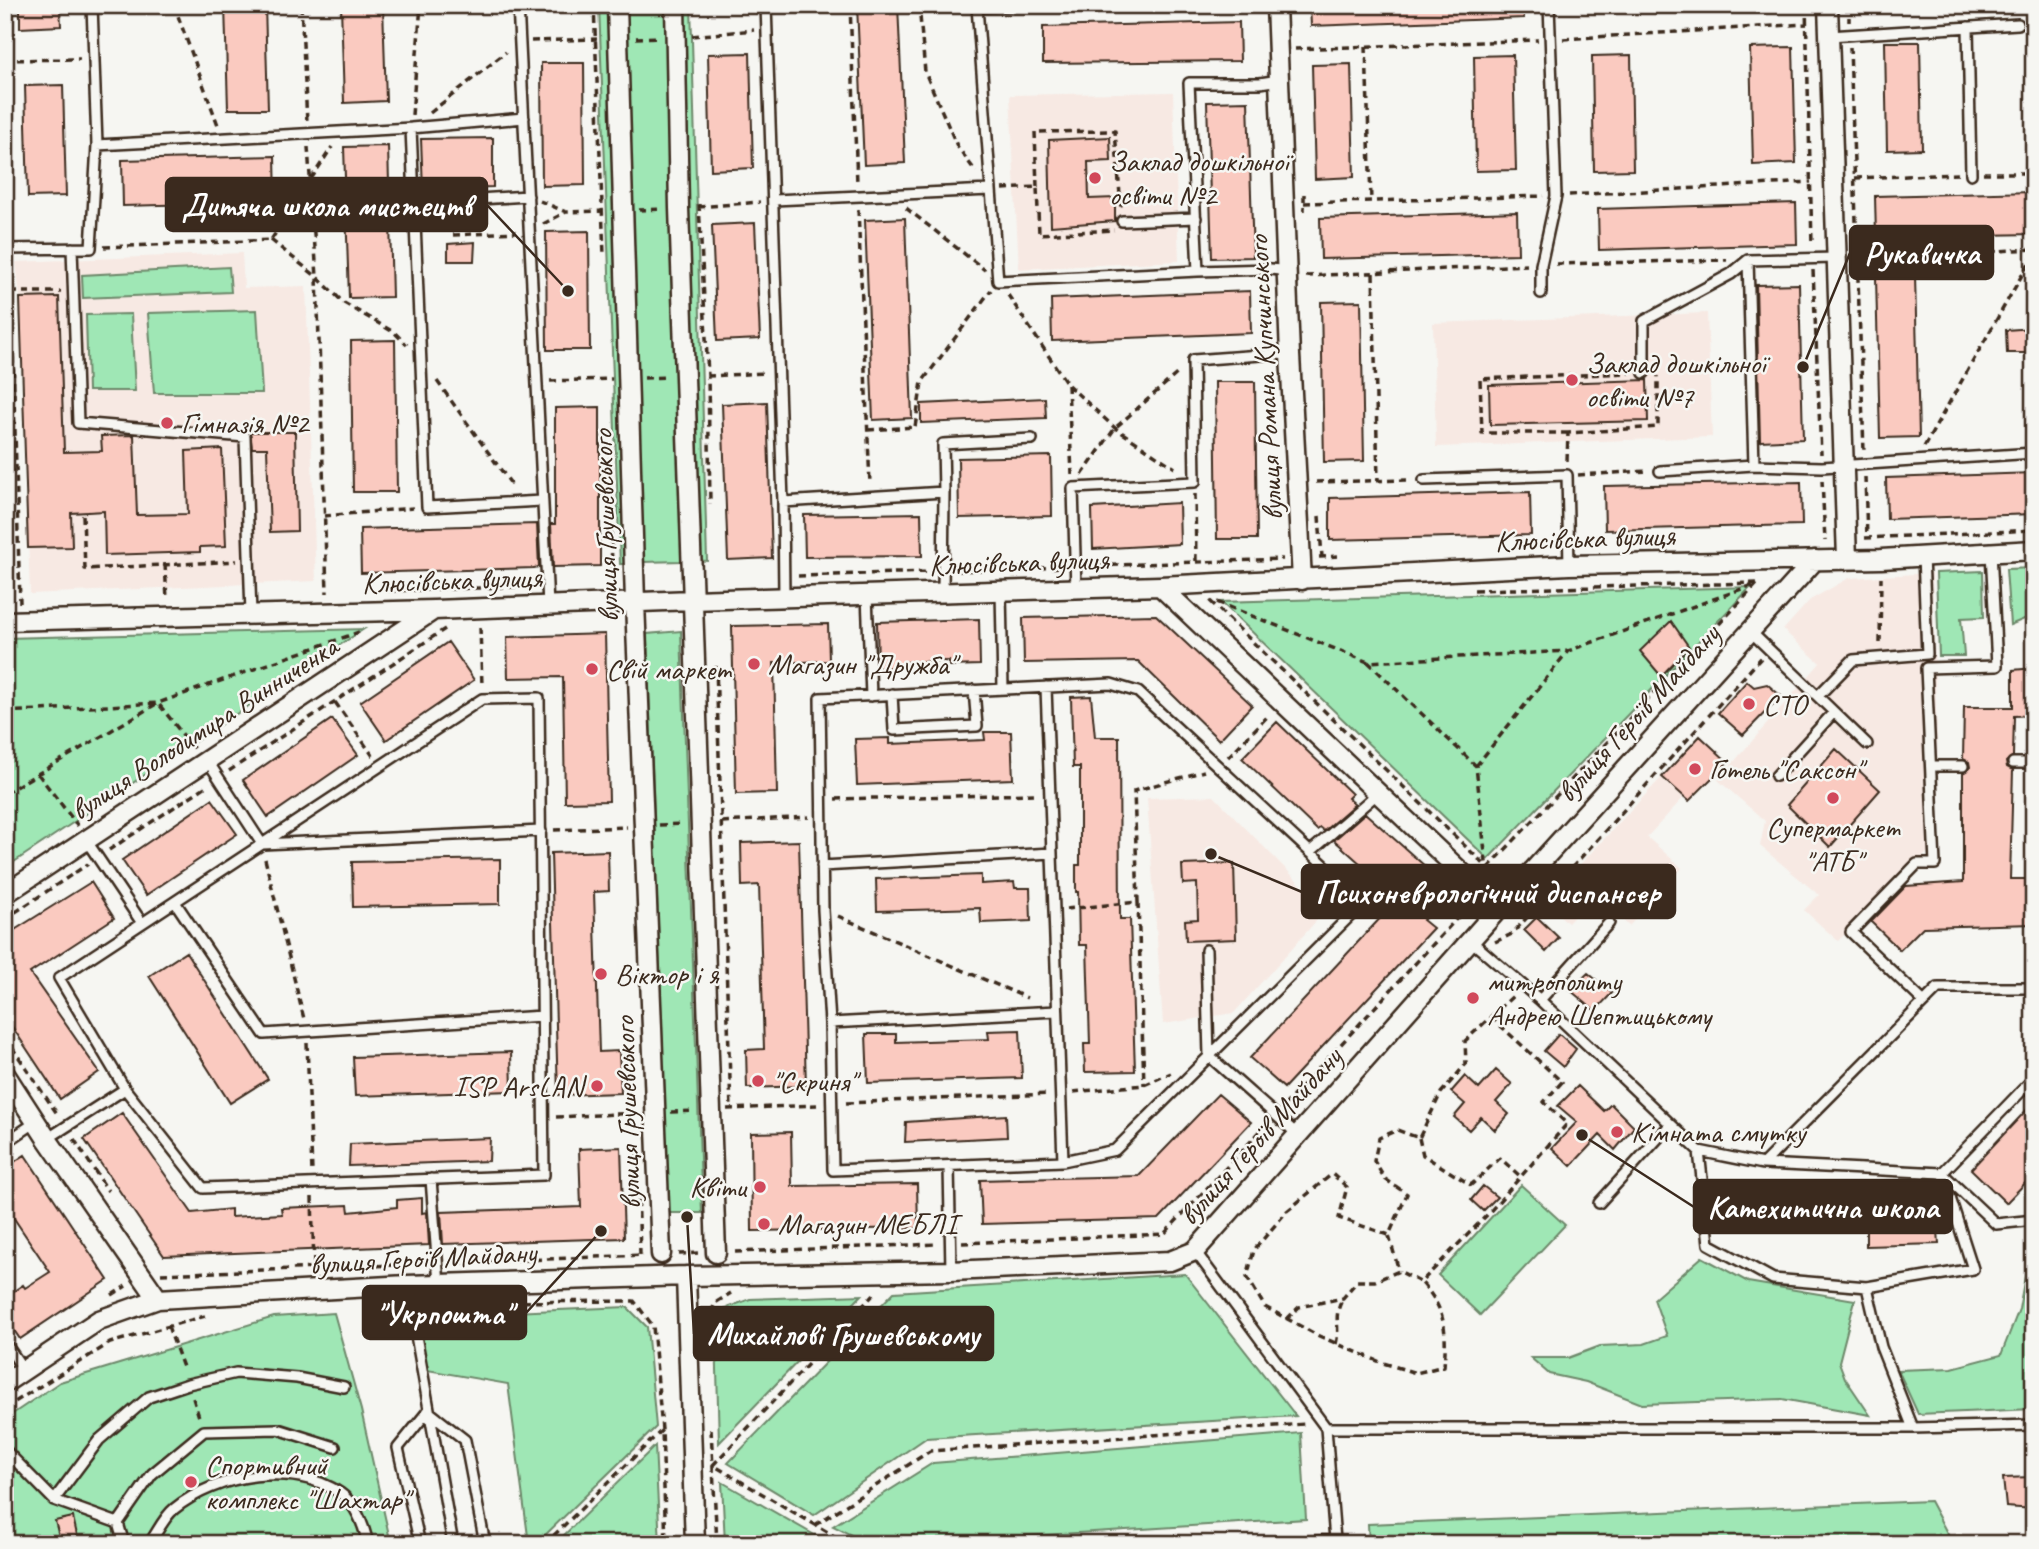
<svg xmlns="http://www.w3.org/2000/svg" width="2039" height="1549" font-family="Caveat,sans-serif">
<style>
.built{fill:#f7e9e3}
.green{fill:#9fe7b5;stroke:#6d886a;stroke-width:2}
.building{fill:#facac0;stroke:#3b2a1e;stroke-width:2}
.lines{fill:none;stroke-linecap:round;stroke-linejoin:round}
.lane-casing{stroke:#3b2a1e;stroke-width:14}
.street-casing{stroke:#3b2a1e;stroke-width:23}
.path{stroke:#3b2a1e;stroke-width:3.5;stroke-dasharray:7 5;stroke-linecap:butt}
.lane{stroke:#f6f6f2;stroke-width:9}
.street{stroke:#f6f6f2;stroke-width:18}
.poi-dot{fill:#d1495b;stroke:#f6f6f2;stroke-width:2.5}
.labels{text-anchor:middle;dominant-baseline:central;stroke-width:5;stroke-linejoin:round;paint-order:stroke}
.poi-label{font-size:30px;fill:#3b2a1e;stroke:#f6f6f2;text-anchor:start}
.street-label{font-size:30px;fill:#3b2a1e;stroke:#f6f6f2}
.leader{fill:none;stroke:#3b2a1e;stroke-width:2.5}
.callout-dot{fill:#3b2a1e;stroke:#f6f6f2;stroke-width:2.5}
.callout{fill:#3b2a1e;stroke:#3b2a1e;stroke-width:2.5}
.callout-label{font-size:32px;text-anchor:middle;font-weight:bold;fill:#fff}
</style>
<rect width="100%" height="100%" fill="#f6f6f2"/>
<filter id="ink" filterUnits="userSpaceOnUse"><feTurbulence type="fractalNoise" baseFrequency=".0143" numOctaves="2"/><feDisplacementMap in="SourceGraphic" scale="14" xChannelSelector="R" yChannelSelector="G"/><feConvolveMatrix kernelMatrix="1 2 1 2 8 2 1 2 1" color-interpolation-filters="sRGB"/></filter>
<g filter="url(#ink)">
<!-- built -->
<path class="built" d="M1173,92L1179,261L1019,269L1010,95Z
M242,253L244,288L306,286L316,581L30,594L20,298L16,262Z
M1707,313L1712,437L1436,447L1433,323Z
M1932,573L1940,840L1838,941L1804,910L1819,895L1760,846L1765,821L1718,780L1820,663L1783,630L1810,600L1849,578Z
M1662,777L1684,797L1647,837L1682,868L1629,926L1595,895L1568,923L1545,902Z
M1214,796L1326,910L1234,1013L1163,1024L1147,798Z"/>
<!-- green -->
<path class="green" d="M599,5H612L630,564H620Z
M626,5H665L682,561L643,562Z
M681,5H691L707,561L695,560Z
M229,267L231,292L83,298L82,275Z
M257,310L262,393H154L148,313Z
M131,314L135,391H88L86,315Z
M2034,568V615L2010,625L2006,569Z
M1983,571L1984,617L1961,618L1964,656H1939L1936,573Z
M1751,587L1488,859L1221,602Z
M364,629L5,868V638Z
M681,631L702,1213H669L647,634Z
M1521,1185L1565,1225L1480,1315L1438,1275Z
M1702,1257L1748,1282L1855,1300L1839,1362L1845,1378L1870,1415L1782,1399L1642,1404L1586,1382L1549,1374L1531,1358H1568L1600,1346L1644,1344L1667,1336L1654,1299Z
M2034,1269V1409L1918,1414L1898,1370L1952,1368L2001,1355L2019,1309L2026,1271Z
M1185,1274L1296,1416L926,1438L814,1515L728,1463L894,1292Z
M862,1295L719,1443L716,1332L721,1310L750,1299Z
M627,1307L647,1327L656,1427L536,1544H529L508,1384L427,1370L417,1316Z
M334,1313L361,1410L391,1544H5V1419L60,1382L274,1317Z
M1301,1433L1306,1519L900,1544H869L833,1526L933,1463Z
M655,1446L660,1544H555Z
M722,1482L830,1544H725Z
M1930,1501L1953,1544H1369L1368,1524Z"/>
<!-- building -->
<path class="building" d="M20,5H60L61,26L20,28Z
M225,5H265L268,109H228Z
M341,5H383L386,101L344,103Z
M857,5H898L905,163L864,165Z
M1310,5H1523L1524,18L1311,26Z
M1239,22L1240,61L1043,63V27Z
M1885,42H1920L1922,149L1887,150Z
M1793,47L1796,163L1753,165L1750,48Z
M750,53L753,168L711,170L708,54Z
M1513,55L1516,170L1476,171L1474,56Z
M1631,55L1633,170L1594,171L1592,56Z
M541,63H584L585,185L542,186Z
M1351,64L1354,177L1315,179L1312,65Z
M63,85L66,196L28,197L25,86Z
M1248,101L1253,257L1212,258L1207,102Z
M1110,137L1111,161L1088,162L1089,199L1115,198V221L1051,226L1049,140Z
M493,138V187L423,189L421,139Z
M388,146L392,297L349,298L344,147Z
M275,156L276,202L123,206L122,160Z
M2034,192V234L1876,237L1875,196Z
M1796,203L1797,244L1599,250L1598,209Z
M1517,212L1518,254L1321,259L1320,218Z
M905,218L912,418L873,420L865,220Z
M755,223L760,339L717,341L712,225Z
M589,231L590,350H547L546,232Z
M475,242L474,261H448V244Z
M1915,276L1919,437L1880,438L1876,277Z
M1799,284L1803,439L1760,441L1756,285Z
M1250,291L1251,333L1052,341L1051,299Z
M59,297L64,452L102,451L101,436L134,435L137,515L188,514L186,451L222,449L226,546L200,547V552L105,555L104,511L71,513L72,547L28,548L20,298Z
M1361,301L1364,461L1324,462L1321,302Z
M2033,328L2034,353H2007L2006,330Z
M395,340L397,492H353L351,341Z
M1647,380L1648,421L1490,425L1489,385Z
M1215,382H1255L1257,539H1217Z
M1045,398L1046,418L921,423V404Z
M767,402L772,558L728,560L722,404Z
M600,407V566L553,567L551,524H555V408Z
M250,432H295L297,531L270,532L267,448H252Z
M1051,456L1052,516L959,518L958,458Z
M2034,473V514L1887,519L1886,478Z
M1801,482L1802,525L1605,530L1604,486Z
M1530,492L1531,535L1330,540V498Z
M1179,503L1180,544L1093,549L1092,508Z
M921,513L922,556L805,557L804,515Z
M537,524L539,567L534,568L361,573L360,529Z
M1156,615L1252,705L1219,740L1138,661L1024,663L1023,618Z
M979,619L980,665L949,666V661L906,662V667L878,668L877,622Z
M1671,621L1689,647L1661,676L1640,651Z
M828,624L829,661L774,663L777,793L736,794L732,626Z
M605,634L609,801L565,802L563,677L508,678L507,637Z
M448,642L474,680L386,740L360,702Z
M2034,668V715L2014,716L2013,756L2006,762L2007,767L2013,770L2010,879H2034V924L1923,927L1900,950L1871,922L1906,886L1963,882V773L1970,767L1969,762L1963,759L1964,707H2013V670Z
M1747,681L1754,687L1767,684L1781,696L1743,735L1718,713Z
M1091,696L1095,737H1119L1120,919H1130L1135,1071L1085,1072L1084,1044H1090L1087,945H1079L1078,892H1076V865H1080V767H1073L1071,697Z
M332,719L358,755L268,817L243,780Z
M1277,722L1352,794L1348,798L1355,804L1324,831L1320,828L1317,830L1242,758Z
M984,732H1011L1013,779L857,785L855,739L890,738V744L985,740Z
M1700,736L1728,762L1689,801L1662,777Z
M1836,749L1880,790L1830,847L1787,805Z
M212,799L237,834L146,895L122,860Z
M1365,813L1452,890L1423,920L1433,928L1284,1088L1250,1058L1399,898L1334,840Z
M799,841L806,1086L747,1088L746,1050L764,1049L759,885L742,886L741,843Z
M608,851L609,891L594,892L599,1052L619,1051L621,1093L558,1095L551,853Z
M500,859V904L353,907L352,862Z
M1234,863L1236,939L1186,941L1185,920L1198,919L1197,883L1183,884L1182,865Z
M981,875V884L1014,882L1015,888H1030L1031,921L981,923L980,908L877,911L876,879Z
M91,882L114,918L30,973L99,1072L60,1099L5,1016V936Z
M1537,917L1559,938L1546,952L1524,930Z
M186,952L268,1079L230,1103L149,976Z
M1588,973L1612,993L1595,1011L1570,990Z
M1020,1030L1022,1078L868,1083L866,1034H896V1042L989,1039L988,1031Z
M1559,1034L1576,1049L1563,1067L1544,1051Z
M511,1052L512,1091L355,1096L353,1057Z
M1496,1070L1512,1084L1496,1102L1509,1114L1495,1130L1481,1117L1469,1130L1454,1117L1465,1104L1451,1092L1465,1076L1479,1089Z
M1578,1086L1604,1111L1611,1104L1634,1127L1615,1150L1600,1135L1571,1166L1552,1148L1577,1122L1558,1106Z
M1218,1094L1251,1122L1159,1219L982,1224L980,1180L1139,1176Z
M2034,1102V1174L2006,1203L1971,1169Z
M122,1113L192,1213L231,1209V1217L282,1214L281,1208L348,1205L349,1212L397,1207V1200L422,1198V1213L427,1212L429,1245L164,1256L84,1139Z
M1006,1115L1007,1137L905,1142L906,1122Z
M791,1132L792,1186L917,1184L918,1228L752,1231L751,1133Z
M490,1138L489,1161L349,1166L350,1144Z
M621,1147L624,1238L443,1244L441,1212L581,1207L579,1149Z
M25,1155L108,1280L20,1339L5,1317V1297L23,1285L25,1288L50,1272L5,1205V1168Z
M1483,1186L1497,1197L1483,1211L1471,1200Z
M1937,1216L1939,1244L1866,1246V1218Z
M2033,1477L2034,1509L2006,1507L2003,1478Z
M73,1517L79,1544H61L55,1521Z"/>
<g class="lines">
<defs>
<path id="lane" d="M518,5L548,605
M766,5L783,502L784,597
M1028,5L977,7L998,281L1198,271L1271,269L1288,271
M1968,27L1971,174
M1829,36L2018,24
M411,128L427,507L542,501
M97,145L411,128L524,118
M774,200L990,190
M414,203L528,196
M1122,221L1196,218
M72,248L78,423L245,437L251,614
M5,249L91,248L97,145L92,5
M1198,271L1189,83H1260L1279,80
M1541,293V265L1556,196L1549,5
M1644,373V321L1731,274L1748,260
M1754,465L1748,260L1837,258
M1660,471L1754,465L1822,467L2034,453
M1424,480L1567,475L1569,565
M944,492L943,444L1032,439
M783,502L944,492L943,593
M1076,589L1073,488L1195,482L1193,360L1274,354L1290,355
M1001,591L1003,689
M867,595L871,696
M1750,631L1867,744
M1111,684L1138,692L1364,902L1115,1150L1063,1161L833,1170L830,1023L823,910L820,698Z
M1046,687L1063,1161
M892,694L894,730L977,726L974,690
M1818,696L1853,660L1927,654L1923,556
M539,698L544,1175L203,1188L125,1089L59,978L482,699Z
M207,760L262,844
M2013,763H2034
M1931,766H1963
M1776,776L1834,712
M86,840L142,923
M263,844L541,831
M1310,852L1378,793
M822,866L1052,853
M175,902L264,1034L542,1016
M1471,941L1540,1000L1699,1151L1763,1164L1942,1173L1973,1269L1867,1287
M1206,950L1209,1056L1298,1135
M1540,1000L1609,923
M1924,1002L1851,932L1917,864H1935L1926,668L1997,666L1991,552
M830,1023L1057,1011
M2034,1078L1942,1173L1996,1224L2034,1220
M47,1139L125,1089
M5,1143L36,1122
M1699,1151L1709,1244L1773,1279L1867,1287L1881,1347L1913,1428
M1763,1164L1938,988H2034
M949,1166L951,1271
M431,1179L439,1284
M1599,1203L1670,1125
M1195,1251L1326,1428H1913L2034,1425
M407,1285L453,1544
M5,1343L24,1370
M5,1450L54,1500L118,1523L152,1474L204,1431L278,1429L335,1447
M54,1500L99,1440L149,1397L188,1384L236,1373L297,1378L344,1387
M118,1523L124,1544
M5,1535L7,1544
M149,1544C157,1533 164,1517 174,1509C217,1474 293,1461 340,1493C357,1505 364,1526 368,1544
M420,1544L398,1448L428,1411L465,1440L485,1544
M1282,1544L1335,1540L1326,1428"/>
<path id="street" d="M617,5L635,602L661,1254
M675,5L679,208L716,1253
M1276,5L1290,355L1302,580
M1828,5L1847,559
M1160,586L1499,908
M5,621L434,610L692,600L1160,586L1569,565L1881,559L2034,550
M5,894L434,610
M5,1074L47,1139L158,1299
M686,1276L695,1544
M5,1383L99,1320L158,1299L407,1285L686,1276L951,1271L1170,1261L1195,1251L1499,908L1815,560"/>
</defs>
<!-- lane casing -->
<use href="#lane" class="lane-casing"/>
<!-- street casing -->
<use href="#street" class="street-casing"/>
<!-- path -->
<path class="path" d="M174,5L218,125
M301,5L307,122
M594,5L604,255
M850,5L857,183
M919,5L925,72L957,146L976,172
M1806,5L1812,245
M1849,5V22
M692,36L754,30
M636,38L660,37
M1563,39L1807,24
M531,41L597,39
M1366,46L1371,201
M1850,47L1864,452
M1295,49L1538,40
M5,60L80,59
M430,113L506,52
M412,115L421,5
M5,147L9,236
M308,147L317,277L327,593
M1983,173H2034
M1855,178L1958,174
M1037,187L1035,132L1115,131L1121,208
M1003,189L1037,187L1039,234L1114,230
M1304,194V211
M1569,195L1811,182
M540,201L566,212L603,211
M1304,203L1544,196
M699,204L708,376L710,504
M698,207L760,202
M906,208L985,270
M858,209L870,484
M639,210L663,209
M543,224L566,212
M453,235L516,232
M271,240L317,277L344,303L395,333L407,345
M104,247L271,240L332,147
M1858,258L2034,249
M10,261L20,603
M1556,264L1727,260
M1813,270L1821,454
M1373,273L1378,481
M1306,276L1527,265
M11,292H61
M1008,295L1068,385L1115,428L1175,468
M707,376L766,373
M644,378L668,377
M437,381L514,488
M550,381L612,379
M1068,385L1072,475
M868,430L915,427L922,382L991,290
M1568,433H1482L1480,379L1630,373
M610,445L612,583
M1924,447L2034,254
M1567,461L1568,433L1658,427V376
M1082,475L1115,428L1179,372
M1578,475L1648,471
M1865,477L1867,538
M1822,480L1825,541
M1316,482L1411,480
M1195,494L1196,561
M83,515L85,569L237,561
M324,516L413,508
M1319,516L1322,557
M1865,538L2034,530
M1319,557L1339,556
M165,564L167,599
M1088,566L1283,559
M955,571L1063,567
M798,576L930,572
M1474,590L1758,583
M389,591L535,586
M1210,601L1487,867
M1217,602L1368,662L1568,651L1753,585
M480,627L482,686
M1880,643L1881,577
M1368,662L1476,766L1487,872
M716,666L731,1110
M335,702L373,756
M5,712L158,703L359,632
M1228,757L1269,715
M1476,766L1568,651
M229,771L445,629
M38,774L78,826
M5,793L158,703L194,749
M835,799L1037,794
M722,822L809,817
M659,825L683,824
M554,830L627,827
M109,850L208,785
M265,859L304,1019
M1488,868L1758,583
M1138,902L1144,1085
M1066,909L1138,902L1134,791L1204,771
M838,916L1027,998
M5,919L88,864
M1495,942L1512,934L1761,658
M1491,1017L1562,1082L1544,1102L1567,1124L1486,1216L1421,1282C1446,1309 1447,1331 1444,1366L1416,1373L1380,1362L1319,1336L1265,1307L1247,1277L1254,1250L1287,1211L1332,1174L1347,1187L1339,1218L1389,1235L1407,1194L1385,1179L1374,1161L1379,1138L1397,1130L1419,1138L1441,1093L1466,1064L1465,1041L1514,995
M5,1037L58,1115
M307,1043L312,1172
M1073,1092L1144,1085L1171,1073
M846,1103L1048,1094
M1284,1106L1471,903
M727,1109L817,1105
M671,1112L695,1111
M556,1117L639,1113
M1419,1138L1423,1155L1471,1185L1500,1158L1521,1177
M74,1139L108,1191
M637,1152L640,1255
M312,1197L314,1269
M1389,1236L1399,1271
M962,1243L1164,1234L1267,1124
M735,1252L937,1244
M679,1254L699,1253
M451,1263L643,1255
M161,1274L398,1265
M112,1295L126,1286
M499,1302L634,1301L653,1326L662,1430L666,1544
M1287,1319L1299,1307L1343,1298L1357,1281H1375L1399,1271L1420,1282
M707,1324L715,1303L731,1293
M168,1326L184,1370
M1336,1344C1341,1323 1332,1319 1343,1298
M193,1398L200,1420
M5,1408L110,1343L205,1316
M711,1429L717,1544
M815,1525L930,1451L1305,1424
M545,1544L662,1430
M848,1544L713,1465L877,1291"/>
<!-- lane -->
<use href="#lane" class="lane"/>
<!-- street -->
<use href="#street" class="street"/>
</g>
</g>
<!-- markers -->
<g class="poi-dot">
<circle cx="1095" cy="178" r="7"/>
<circle cx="1572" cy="380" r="7"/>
<circle cx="167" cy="423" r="7"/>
<circle cx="754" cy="664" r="7"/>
<circle cx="592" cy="669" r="7"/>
<circle cx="1749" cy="704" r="7"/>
<circle cx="1695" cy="769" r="7"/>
<circle cx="1833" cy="798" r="7"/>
<circle cx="601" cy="974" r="7"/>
<circle cx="1473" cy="998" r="7"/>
<circle cx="758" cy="1081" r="7"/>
<circle cx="597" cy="1086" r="7"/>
<circle cx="1617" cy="1132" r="7"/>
<circle cx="760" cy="1187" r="7"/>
<circle cx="764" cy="1224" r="7"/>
<circle cx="191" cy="1482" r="7"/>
</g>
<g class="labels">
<!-- poi labels -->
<g class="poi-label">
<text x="1109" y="161">Заклад дошкільної<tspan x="1109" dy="34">освіти №2</tspan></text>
<text x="1586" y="363">Заклад дошкільної<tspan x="1586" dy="34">освіти №7</tspan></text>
<text x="181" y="423">Гімназія №2</text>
<text x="768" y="664">Магазин "Дружба"</text>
<text x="606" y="669">Свiй маркет</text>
<text x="1763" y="704">СТО</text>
<text x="1709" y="769">Готель "Саксон"</text>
<text x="1833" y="827" text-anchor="middle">Супермаркет<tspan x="1833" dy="34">"АТБ"</tspan></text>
<text x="615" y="974">Віктор і я</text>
<text x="1487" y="981">митрополиту<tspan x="1487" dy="34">Андрею Шептицькому</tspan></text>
<text x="772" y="1081">"Скриня"</text>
<text x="583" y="1086" text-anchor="end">ISP ArsLAN</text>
<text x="1631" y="1132">Кімната смутку</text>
<text x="746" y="1187" text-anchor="end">Квіти</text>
<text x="778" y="1224">Магазин МЕБЛІ</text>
<text x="205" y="1465">Спортивний<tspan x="205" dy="34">комплекс "Шахтар"</tspan></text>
</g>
<!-- street labels -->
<g class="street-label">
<text transform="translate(1265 378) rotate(-93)">вулиця Романа Купчинського</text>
<text transform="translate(605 526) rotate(-92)">вулиця Грушевського</text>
<text transform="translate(1585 538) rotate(-2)">Клюсівська вулиця</text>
<text transform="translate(1019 562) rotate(-2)">Клюсівська вулиця</text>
<text transform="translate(452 580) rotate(-2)">Клюсівська вулиця</text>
<text transform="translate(1638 713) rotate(-48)">вулиця Героїв Майдану</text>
<text transform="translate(204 728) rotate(-33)">вулиця Володимира Винниченка</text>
<text transform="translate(627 1113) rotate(-92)">вулиця Грушевського</text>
<text transform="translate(1260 1136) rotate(-48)">вулиця Героїв Майдану</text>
<text transform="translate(423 1258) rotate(-3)">вулиця Героїв Майдану</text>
</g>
</g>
<!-- callouts -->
<path class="leader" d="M568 291L487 205M1803 367L1850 253M1211 854L1302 892M1582 1135L1694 1207M601 1231L526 1313M687 1217L694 1334"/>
<g class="callout-dot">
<circle cx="568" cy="291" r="7"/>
<circle cx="1803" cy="367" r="7"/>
<circle cx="1211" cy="854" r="7"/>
<circle cx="1582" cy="1135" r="7"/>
<circle cx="601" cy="1231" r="7"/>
<circle cx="687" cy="1217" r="7"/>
</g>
<g class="callout">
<rect x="166" y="178" width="321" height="53" rx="7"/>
<rect x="1850" y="226" width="143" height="53" rx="7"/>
<rect x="1302" y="865" width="373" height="53" rx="7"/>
<rect x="1694" y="1180" width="258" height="53" rx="7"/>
<rect x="363" y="1286" width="163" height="53" rx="7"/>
<rect x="694" y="1307" width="299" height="53" rx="7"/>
</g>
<g class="callout-label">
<text x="327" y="216">Дитяча школа мистецтв</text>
<text x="1922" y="264">Рукавичка</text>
<text x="1488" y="903">Психоневрологічний диспансер</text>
<text x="1823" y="1218">Катехитична школа</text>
<text x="444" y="1324">"Укрпошта"</text>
<text x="843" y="1345">Михайлові Грушевському</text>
</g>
<!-- margin -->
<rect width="2039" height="1549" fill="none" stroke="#f6f6f2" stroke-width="28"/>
<rect x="14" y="14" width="2011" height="1521" fill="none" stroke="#3b2a1e" stroke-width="2.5" filter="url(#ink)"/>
</svg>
